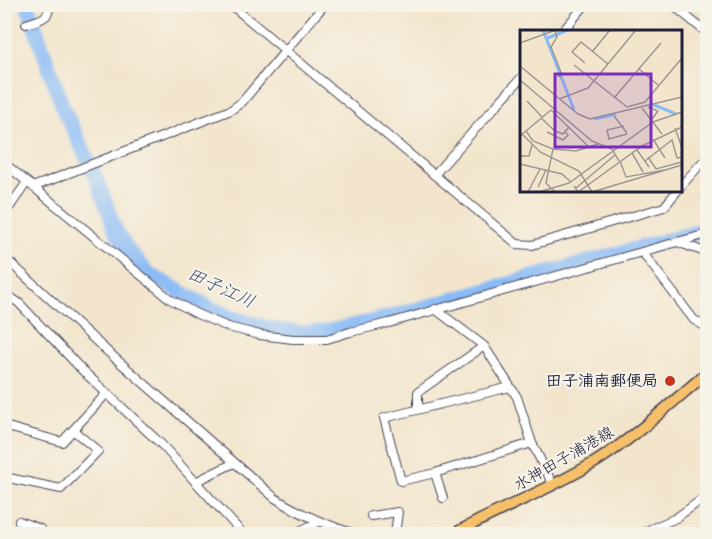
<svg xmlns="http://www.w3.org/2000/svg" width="712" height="539" font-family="'Balsamiq Sans','Klee One',sans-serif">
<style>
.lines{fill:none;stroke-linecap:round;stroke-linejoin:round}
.stream{stroke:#89bbf6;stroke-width:2}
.river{stroke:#89bbf6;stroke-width:15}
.minor-casing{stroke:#413f51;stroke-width:10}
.major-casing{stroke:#413f51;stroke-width:13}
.minor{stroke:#fff;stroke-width:8}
.major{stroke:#f6c06b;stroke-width:10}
.poi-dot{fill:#c8321e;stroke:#f7f3e8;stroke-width:2}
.labels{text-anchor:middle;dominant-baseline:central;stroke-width:4.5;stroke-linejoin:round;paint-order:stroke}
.poi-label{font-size:16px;font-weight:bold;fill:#22223b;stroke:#f7f3e8;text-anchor:end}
.street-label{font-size:16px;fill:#22223b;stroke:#f7f3e8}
.water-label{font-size:18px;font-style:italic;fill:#415073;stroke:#f7f3e8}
.inset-river{fill:none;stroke:#89bbf6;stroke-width:3}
.inset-road{fill:none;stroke:#9f9792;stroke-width:1.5}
.view{fill:#7b2cbf;fill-opacity:0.15;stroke:#7b2cbf;stroke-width:3}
.inset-edge{fill:none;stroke:#22223b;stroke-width:3}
</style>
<rect width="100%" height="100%" fill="#f7f3e8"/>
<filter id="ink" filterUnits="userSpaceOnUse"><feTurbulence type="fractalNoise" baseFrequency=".0167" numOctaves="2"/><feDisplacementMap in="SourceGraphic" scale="12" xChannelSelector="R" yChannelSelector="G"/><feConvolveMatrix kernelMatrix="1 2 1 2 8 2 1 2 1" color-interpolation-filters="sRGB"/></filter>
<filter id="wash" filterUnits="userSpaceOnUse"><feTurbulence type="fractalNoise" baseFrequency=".008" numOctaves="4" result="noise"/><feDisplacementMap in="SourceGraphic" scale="24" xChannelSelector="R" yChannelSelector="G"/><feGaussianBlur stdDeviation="1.35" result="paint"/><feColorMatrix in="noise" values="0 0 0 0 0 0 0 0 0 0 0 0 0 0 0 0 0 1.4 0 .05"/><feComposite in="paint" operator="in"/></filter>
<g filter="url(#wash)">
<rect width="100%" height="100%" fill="#f2e5cc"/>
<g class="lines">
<!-- stream -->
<path class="stream" d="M696,193L708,201
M304,534L317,528L334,534"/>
<!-- river -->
<path class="river" d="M27,4L64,110L96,177L115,229L127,249L149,274L212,309L233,318L275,330L302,333L324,332L378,320L708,229"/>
</g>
</g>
<g filter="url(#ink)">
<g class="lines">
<defs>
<path id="minor" d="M230,4L517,244L532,245L664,207L678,190
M672,4L708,34
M26,24C37,20 52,19 48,4
M562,32L586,4
M4,163L170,299L197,314L228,327L260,335L293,339H327L350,332L389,323L677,242L708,234
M434,175L522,77
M33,187L231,110L242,102L325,4
M680,187L708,156
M4,215L27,182
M677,242L708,253
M642,252L694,320L708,328
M4,257L107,351L275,498C300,514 326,525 355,534
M4,293L19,303L82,370L162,445L243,534
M435,309L484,346L517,397L532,443L553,485
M510,387L384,418L401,481L435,473L532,443
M418,409V392L484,346
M4,426L62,442L107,393
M435,473L443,498
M4,477L61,489L98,451L73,430
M195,482L234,463
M371,516L398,512L395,534
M19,521L40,529L38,534
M293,534L319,522
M642,534L646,531L676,518L708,495"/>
<path id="major" d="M454,534C500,508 551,489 597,461C636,436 672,402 708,372"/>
</defs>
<!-- minor casing -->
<use href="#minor" class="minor-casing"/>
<!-- major casing -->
<use href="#major" class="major-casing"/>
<!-- minor -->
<use href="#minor" class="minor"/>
<!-- major -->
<use href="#major" class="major"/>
</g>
</g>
<!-- markers -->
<circle class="poi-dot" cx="670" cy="381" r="6"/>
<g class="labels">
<!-- poi labels -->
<g class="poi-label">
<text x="658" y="381">田子浦南郵便局</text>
</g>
<!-- street labels -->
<g class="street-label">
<text transform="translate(564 459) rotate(-30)">水神田子浦港線</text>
</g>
<!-- water labels -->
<g class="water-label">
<text transform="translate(221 288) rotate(25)">田子江川</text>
</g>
</g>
<!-- overview -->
<g transform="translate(520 30)">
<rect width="162" height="162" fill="#f2e5cc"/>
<path class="inset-river" d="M23,0L54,80M25,9L48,0M132,74L156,84M74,89L96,84"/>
<path class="inset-road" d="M35,1L37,7L31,17L42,45L38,47M0,13L36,0M72,22L90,0M65,33L52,22L61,12L88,34M54,35L107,77L125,72L162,28M0,36L58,84L70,89L162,67M119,39L138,55M0,50L72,111L92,119L99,131M94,68L141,13M39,69L68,58L116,0M7,71L22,87M128,77L138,81L132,89M122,78L142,104M31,80L70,118M94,86L107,103M21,88L35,101L43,104L49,97M104,96L87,100L89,109L107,104M155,98L162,118M6,101L13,111L33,119L56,121L78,114M0,102L20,122L59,141L72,162L162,135M27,102L43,110L48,105L45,102M0,106L31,80M133,109L145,128M33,119L26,153L35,162M117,120L129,137M112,123L123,142M0,126H9L12,115M128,127L136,139L162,132M100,131L106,147L145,140M125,131L152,110L157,128L162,127M0,134L42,144L51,152M54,156L58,162L61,160L122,116L162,97M18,157L26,140M56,158L95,125M8,162L20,139M19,162L49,153L133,92L162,82"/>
<path class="view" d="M35,44H131V117H35Z"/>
<rect width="162" height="162" class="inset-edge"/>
</g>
<!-- margin -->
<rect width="712" height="539" fill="none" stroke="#f7f3e8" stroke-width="24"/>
</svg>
